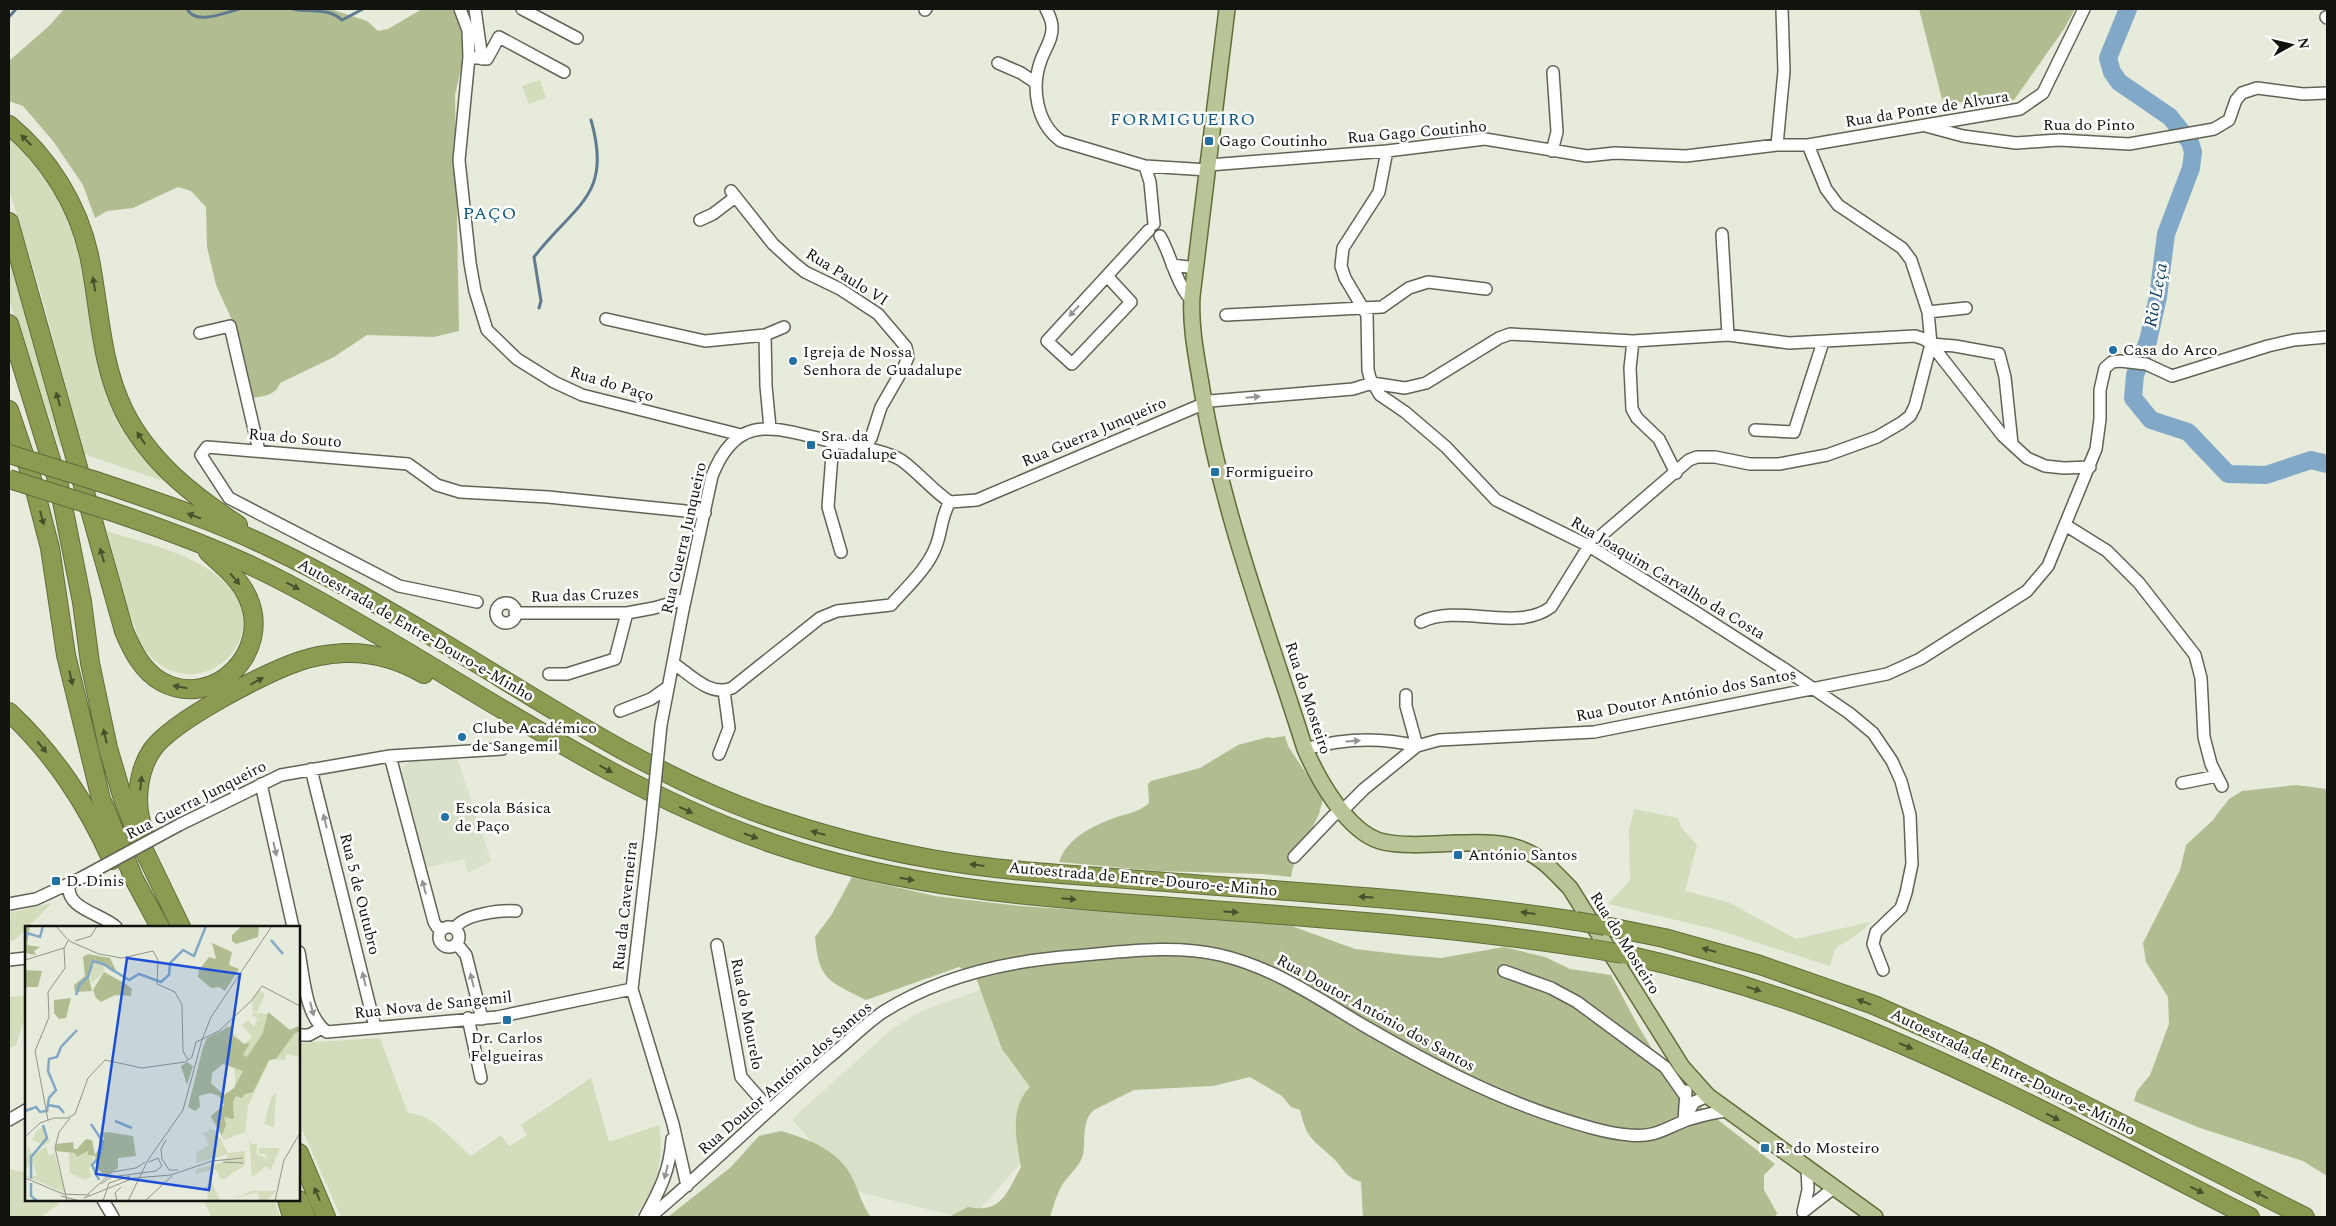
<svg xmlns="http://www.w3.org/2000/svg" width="2336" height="1226" font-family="Spectral,serif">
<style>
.built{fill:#dae1ca}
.green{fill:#d3dcbb}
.forest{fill:#b1bd91}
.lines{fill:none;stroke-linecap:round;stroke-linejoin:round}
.stream{stroke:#607b90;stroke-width:3}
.river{stroke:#82a8c7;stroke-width:18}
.minor-casing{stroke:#606456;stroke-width:14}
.major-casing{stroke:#616c3a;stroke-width:18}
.highway-casing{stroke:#616c3a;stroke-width:20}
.minor{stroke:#fff;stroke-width:11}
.major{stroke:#b9c497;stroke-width:15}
.highway{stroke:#8b9c52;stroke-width:18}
.minor-bridge-casing{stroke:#606456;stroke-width:14;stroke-linecap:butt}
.highway-bridge-casing{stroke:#616c3a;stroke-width:20;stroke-linecap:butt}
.minor-bridge{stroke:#fff;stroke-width:11}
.highway-bridge{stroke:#8b9c52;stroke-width:18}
.oneway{fill:#48512d}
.oneway2{fill:#949593}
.poi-dot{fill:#2570a3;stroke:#fff;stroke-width:2}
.labels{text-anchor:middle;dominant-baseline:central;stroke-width:5;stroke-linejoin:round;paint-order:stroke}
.street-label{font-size:16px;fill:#12130e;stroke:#fff}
.poi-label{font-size:16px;fill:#12130e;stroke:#fff;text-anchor:start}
.neighbourhood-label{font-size:18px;letter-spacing:1px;fill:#0f5886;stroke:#fff}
.water-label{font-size:18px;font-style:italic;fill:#144160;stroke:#fff}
.inset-river{fill:none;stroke:#82a8c7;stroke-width:2.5}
.inset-road{fill:none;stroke:#919589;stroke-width:1}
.view{fill:#1d4ed8;fill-opacity:0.15;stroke:#1d4ed8;stroke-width:2.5}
.inset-edge{fill:none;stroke:#12130e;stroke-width:2.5}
</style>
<rect width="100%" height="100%" fill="#e6ebdb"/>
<!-- built -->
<path class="built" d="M457,758L491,861L468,873L464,859L426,868L402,775L403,767L410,762Z
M991,986L1095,1078L973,1217H959L851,1190L792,1119L892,1029L922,1011Z"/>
<!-- green -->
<path class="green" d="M540,80L546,98L529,104L522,86Z
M9,133L43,168L64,203L75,233L93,343L103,382L119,418L175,485L84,454L40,290L9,190Z
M9,254L65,447L59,445L9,300Z
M107,531C146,544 197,553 227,585C279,639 194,713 145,650C140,645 138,636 136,630C123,598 116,564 107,531Z
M1634,809L1678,818L1681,827L1697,845L1685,891L1728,902L1796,939L1870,922L1863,930L1835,949L1830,966L1718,930L1608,904L1630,880L1629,830Z
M52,903L16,939L9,942V913Z
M26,996V1022L24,1021L16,1045L9,1048V997Z
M380,1038L408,1113C432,1113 454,1142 471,1156L501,1135L509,1146L527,1135L521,1125L591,1078L609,1142L659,1125C665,1156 657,1195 633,1217H341L299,1123V1043Z
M9,1169L26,1173V1200H56L59,1204L41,1217H9Z
M204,1200H274L280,1217H211Z"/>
<!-- forest -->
<path class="forest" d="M64,9H330L367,21L378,31L388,29L422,9H452L459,22L465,51L455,95L459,331L434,337L367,335L334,357L280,383C275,396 264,396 252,398L231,318L216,285L207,247L206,207L191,191L178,187L133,208L107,211L95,218L83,185L53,141L23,106L9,101V61L49,26Z
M1919,9H2075L2064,29L2014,100L1943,103Z
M1285,736L1288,746L1323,799L1319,814L1293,867L1291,877L1262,874L1157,871L1059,862C1067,838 1094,825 1117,817C1129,813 1139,812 1149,803L1148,784L1151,781L1200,768L1238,745L1268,737L1272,738Z
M2296,785L2327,789V1176L2303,1161L2200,1128L2134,1101L2137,1091L2150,1075L2169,1024L2168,997L2146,962L2143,943L2180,870L2186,845L2212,821L2229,799L2242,791Z
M852,877L935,896L1020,906L1286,924L1355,949L1406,955L1441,958L1504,947L1545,957L1570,969L1611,975L1636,1022L1674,1086L1775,1164L1764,1175V1190L1777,1213L1775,1217H1363L1361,1182C1343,1176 1344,1168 1332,1157C1311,1138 1307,1139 1300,1110L1291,1107L1282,1096L1250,1077L1213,1086L1134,1090L1094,1110C1081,1121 1086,1140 1083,1155C1079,1168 1067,1176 1061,1187C1056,1196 1053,1208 1050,1217H949L968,1207C1002,1214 1007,1192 1021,1167C1016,1140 1009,1108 1030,1087L1002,1049L975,975L959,967L866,1000C829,981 819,981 815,937L832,914Z
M781,1131C809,1139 840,1151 853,1179C859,1192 862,1205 871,1217H668L731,1167L759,1136Z"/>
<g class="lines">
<!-- stream -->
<path class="stream" d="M187,9C196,26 226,12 239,9
M293,9C312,13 327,7 342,20L363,9
M9,17L16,9
M539,308L541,301L534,257C575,204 613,196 591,120"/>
<!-- river -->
<path class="river" d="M2128,9L2108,58L2112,72L2119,82L2170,117L2190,142L2193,152L2191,168L2166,234L2158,297L2148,341L2135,375L2133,398L2151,420L2188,432L2228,474L2266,475L2311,460L2327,464"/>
<defs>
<path id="minor" d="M460,9L468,30L469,57L459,160L470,263L475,291L487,330L517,359L554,382L582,395L741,435
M475,9L482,59
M522,9L577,38
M1046,9C1049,15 1052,20 1052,27C1053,38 1045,49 1041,60C1031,87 1036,123 1061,141L1145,166L1208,170
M925,10L926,9
M2326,17L2327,18
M469,57L487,59L499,37L564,72
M998,63L1021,73L1036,83
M1926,126L1963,136L2016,143L2059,140L2129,144L2214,129L2229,120L2236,100L2242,93L2257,88L2303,94L2327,93
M1777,145L1784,71L1782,9
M1387,151L1379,192L1343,248L1341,266L1345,278L1367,315L1368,370L1370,378L1380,395L1405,412L1446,447L1496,500L1589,546L1697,613L1786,670L1849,713L1873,733L1892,761L1901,781L1910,815L1912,864L1906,893L1901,908L1876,932L1873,944L1883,970
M1552,151L1557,132L1553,72
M1209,165L1387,151L1485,139L1587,156L1615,153L1686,156L1777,145H1808L2020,109L2043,93L2084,9
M1145,166L1150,182L1154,224
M731,191L773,244L795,264L805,272L840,289L878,314L906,347L908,357L904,367L881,407L871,438L865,448
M700,220L713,214L734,198
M1722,234L1728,335
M1160,236C1171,255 1174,277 1187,295L1192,296
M1172,265L1196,268
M1107,276L1131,302L1072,364L1047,341L1149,230
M1928,312L1966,308
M1226,315L1382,307L1409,288L1428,282L1486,289
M606,319L705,341L765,335L766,386L770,428
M200,333L230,326L259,451
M765,335L784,327
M1633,341L1630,368L1632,409L1637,418L1659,439L1676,473
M1931,344L1955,346L1999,354L2005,377L2012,444
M1755,430L1794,432L1823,342
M833,442L828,507L841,552
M2067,526L2107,551L2139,583L2195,655L2201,678L2204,737L2211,764L2222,786
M477,602L399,586L229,498L201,455L207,447L408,464L437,485L460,492L548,497L705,513
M496 613a10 10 0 1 1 20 0a10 10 0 1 1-20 0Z
M515,613H627L654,608L685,599
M1421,622C1459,603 1517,633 1551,607L1589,546L1689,460L1697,457H1715L1750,464H1779L1827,455L1877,437L1901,423L1910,416L1915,406L1931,344L1928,312L1911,260L1902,248L1838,205L1826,189L1808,145
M673,663C691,675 710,697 732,688L820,618L837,611L891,605C907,587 928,568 936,546C942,531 941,516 950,502
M549,674H567L615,659L627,613
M620,711L651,699L668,687
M661,725L683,610L712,476C739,407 780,431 835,442C856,447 882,449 901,460C918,472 932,490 950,502L977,500L1210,401L1353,389L1372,383L1405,388L1426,383L1499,338L1510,334L1633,341L1728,335L1789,343L1915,336L1924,339L1931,344L2003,436L2027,458L2045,466L2064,468L2090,467
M1305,749C1341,739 1380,737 1417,746L1406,706V695
M719,754L729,728L724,691
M390,756L434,922L437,927L443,929
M311,769L375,1027
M2182,783L2217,776
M261,784L293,927
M179,825L281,775L390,756L502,749
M650,834L632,989L673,1124L687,1186
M1294,857L1333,816L1343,810L1364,789L1417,746L1439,740L1594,732L1887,674L1920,659L2027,591L2048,566L2096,449L2100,419V390L2105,368L2112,362L2120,361L2146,364L2172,376L2268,346L2294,340L2327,337
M70,883C62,908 103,914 116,927
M9,904L36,899L81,878
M439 937a10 10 0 1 1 20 0a10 10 0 1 1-20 0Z
M455,929C462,914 501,910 516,911
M457,944L466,955L482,1019
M717,945L741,1077L770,1110
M299,952C304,978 305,1016 327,1032L497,1017L632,989
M9,960L26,958
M1504,971L1551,988L1577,1002L1665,1067L1686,1097
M468,1018L481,1078
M299,1035H309L322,1028
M1687,1115L1694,1102L1708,1096
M9,1120L26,1110
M1684,1121L1686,1091
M1807,1168L1808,1190L1803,1212L1835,1187
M103,1200L113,1217
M645,1217C660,1190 670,1170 672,1139
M650,1217C711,1166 767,1110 827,1059C846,1044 864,1025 883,1012C940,976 1008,961 1074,956C1121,952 1173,944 1220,955C1272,967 1316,997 1361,1024C1425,1061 1488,1095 1559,1118C1581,1125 1606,1133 1629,1135C1655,1138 1666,1128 1687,1120C1700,1116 1715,1112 1728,1111"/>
<path id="major" d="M1227,9L1192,296C1190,328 1197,359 1202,390C1222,512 1268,632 1305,749C1318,779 1347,831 1380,841C1401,847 1434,844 1456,843C1479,843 1502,841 1523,850C1542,857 1556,874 1570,888L1682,1067L1708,1096L1875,1217"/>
<path id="highway" d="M9,125C49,158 78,205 89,255C100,308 100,362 124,411C149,461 192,495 238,525
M9,222L124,631C132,650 142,671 162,682C215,710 272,651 248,598C240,579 223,566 208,552
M9,324L59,486L82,602L90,663L108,748L123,799L140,842L181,927
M9,410L31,475L50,548L66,655L101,799L134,879L160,927
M96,481C155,501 216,521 273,549C332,577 389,611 445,644C549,706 650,775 764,815C819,834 875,849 932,859C1004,872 1079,875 1152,881C1293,892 1436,899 1576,921
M104,509C167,530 230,553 288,584C451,670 600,785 777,845C901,887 1030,897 1159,906C1304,917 1450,926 1593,949
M9,712C55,755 86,803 112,860
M144,830C134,807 137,772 152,750C172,721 265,673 300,661C314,656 329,654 344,653C372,652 400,660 424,674
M1605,926L1664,938L1760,965L1874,1005L1984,1054L2305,1217
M1623,954C1703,972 1784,996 1860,1027C1994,1081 2122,1152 2250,1217
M299,1153L326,1217
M287,1200L292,1217
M299,1200L306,1217"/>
</defs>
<!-- minor casing -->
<use href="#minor" class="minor-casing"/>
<!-- major casing -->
<use href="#major" class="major-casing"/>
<!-- highway casing -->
<use href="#highway" class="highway-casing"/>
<!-- minor -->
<use href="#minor" class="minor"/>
<!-- major -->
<use href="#major" class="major"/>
<!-- highway -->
<use href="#highway" class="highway"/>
<defs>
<path id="minor-bridge" d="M650,834L661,725
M81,878L179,825"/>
<path id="highway-bridge" d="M9,454L96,481
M9,479L104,509
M1576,921L1605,926
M1593,949L1623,954"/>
</defs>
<!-- minor-bridge casing -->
<use href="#minor-bridge" class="minor-bridge-casing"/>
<!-- highway-bridge casing -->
<use href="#highway-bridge" class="highway-bridge-casing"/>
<!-- minor-bridge -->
<use href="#minor-bridge" class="minor-bridge"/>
<!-- highway-bridge -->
<use href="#highway-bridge" class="highway-bridge"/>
</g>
<!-- one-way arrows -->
<defs><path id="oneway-solid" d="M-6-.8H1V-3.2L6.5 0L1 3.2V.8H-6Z" transform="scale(1.25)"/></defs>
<g class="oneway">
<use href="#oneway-solid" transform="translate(26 140) rotate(-135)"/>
<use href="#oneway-solid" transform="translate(94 284) rotate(-99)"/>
<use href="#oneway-solid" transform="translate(58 399) rotate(-106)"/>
<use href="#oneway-solid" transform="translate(141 438) rotate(-124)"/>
<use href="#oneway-solid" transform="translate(194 516) rotate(-159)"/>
<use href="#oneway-solid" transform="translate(42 518) rotate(75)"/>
<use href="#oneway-solid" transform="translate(102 555) rotate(-106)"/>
<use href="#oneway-solid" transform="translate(235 579) rotate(49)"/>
<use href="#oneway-solid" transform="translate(293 586) rotate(29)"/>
<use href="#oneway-solid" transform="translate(71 678) rotate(77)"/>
<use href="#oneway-solid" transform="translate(257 681) rotate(-28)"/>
<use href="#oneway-solid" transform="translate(180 687) rotate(-170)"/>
<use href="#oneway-solid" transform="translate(105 736) rotate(-103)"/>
<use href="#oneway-solid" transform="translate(42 747) rotate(50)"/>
<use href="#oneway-solid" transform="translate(606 769) rotate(29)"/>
<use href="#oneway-solid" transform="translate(141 783) rotate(-84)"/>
<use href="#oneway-solid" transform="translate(686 810) rotate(25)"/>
<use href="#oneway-solid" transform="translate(818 833) rotate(-164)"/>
<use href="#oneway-solid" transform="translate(751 836) rotate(19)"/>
<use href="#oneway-solid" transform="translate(977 865) rotate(-173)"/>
<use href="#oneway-solid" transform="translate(907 879) rotate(10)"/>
<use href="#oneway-solid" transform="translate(1366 897) rotate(-176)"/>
<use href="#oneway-solid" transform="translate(1069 899) rotate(5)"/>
<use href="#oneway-solid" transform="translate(1231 912) rotate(4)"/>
<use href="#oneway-solid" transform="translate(1528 913) rotate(-172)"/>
<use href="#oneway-solid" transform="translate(1709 950) rotate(-164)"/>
<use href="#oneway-solid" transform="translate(1754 989) rotate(18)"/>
<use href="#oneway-solid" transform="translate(1864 1002) rotate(-159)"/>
<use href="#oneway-solid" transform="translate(1906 1046) rotate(23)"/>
<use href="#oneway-solid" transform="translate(2053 1117) rotate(27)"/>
<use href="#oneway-solid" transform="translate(2197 1190) rotate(27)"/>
<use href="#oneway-solid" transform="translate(317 1194) rotate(-113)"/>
<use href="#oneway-solid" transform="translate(2261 1195) rotate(-153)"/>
</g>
<g class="oneway2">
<use href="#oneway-solid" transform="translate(1074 311) rotate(133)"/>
<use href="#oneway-solid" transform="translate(1253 397) rotate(-5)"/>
<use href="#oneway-solid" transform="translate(1353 741) rotate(-3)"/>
<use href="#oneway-solid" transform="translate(325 821) rotate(-104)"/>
<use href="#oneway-solid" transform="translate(275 849) rotate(77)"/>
<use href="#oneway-solid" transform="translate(424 887) rotate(-105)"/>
<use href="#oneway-solid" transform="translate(364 979) rotate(-103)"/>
<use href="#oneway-solid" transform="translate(472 980) rotate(-104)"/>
<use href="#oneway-solid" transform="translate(312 1009) rotate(75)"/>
<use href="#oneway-solid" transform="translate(666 1172) rotate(104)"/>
</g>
<!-- markers -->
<g class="poi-dot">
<rect x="1204" y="136" width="10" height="10" rx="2.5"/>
<circle cx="2113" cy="350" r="5"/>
<circle cx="793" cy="361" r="5"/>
<rect x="806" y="440" width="10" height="10" rx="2.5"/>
<rect x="1210" y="467" width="10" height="10" rx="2.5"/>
<circle cx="462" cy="737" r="5"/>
<circle cx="445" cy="817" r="5"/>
<rect x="1453" y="850" width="10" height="10" rx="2.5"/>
<rect x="51" y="876" width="10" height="10" rx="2.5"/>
<rect x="502" y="1015" width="10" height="10" rx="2.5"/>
<rect x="1760" y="1143" width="10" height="10" rx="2.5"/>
</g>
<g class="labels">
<!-- street labels -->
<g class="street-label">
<text transform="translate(1927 109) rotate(-9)">Rua da Ponte de Alvura</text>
<text x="2089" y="125">Rua do Pinto</text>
<text transform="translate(1417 132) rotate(-5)">Rua Gago Coutinho</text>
<text transform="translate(847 277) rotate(32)">Rua Paulo VI</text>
<text transform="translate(612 384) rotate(17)">Rua do Paço</text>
<text transform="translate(1094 432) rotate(-23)">Rua Guerra Junqueiro</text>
<text transform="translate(295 438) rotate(5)">Rua do Souto</text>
<text transform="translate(684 538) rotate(-77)">Rua Guerra Junqueiro</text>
<text transform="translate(1668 578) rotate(31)">Rua Joaquim Carvalho da Costa</text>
<text transform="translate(585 595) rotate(-2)">Rua das Cruzes</text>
<text transform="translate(416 630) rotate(30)">Autoestrada de Entre-Douro-e-Minho</text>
<text transform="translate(1686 695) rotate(-11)">Rua Doutor António dos Santos</text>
<text transform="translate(1308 698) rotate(72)">Rua do Mosteiro</text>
<text transform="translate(196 800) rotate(-27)">Rua Guerra Junqueiro</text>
<text transform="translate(1143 879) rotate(5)">Autoestrada de Entre-Douro-e-Minho</text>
<text transform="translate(360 894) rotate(76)">Rua 5 de Outubro</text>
<text transform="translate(625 906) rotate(-84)">Rua da Caverneira</text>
<text transform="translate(1625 943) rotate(58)">Rua do Mosteiro</text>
<text transform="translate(433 1005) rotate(-6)">Rua Nova de Sangemil</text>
<text transform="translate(1376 1013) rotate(29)">Rua Doutor António dos Santos</text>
<text transform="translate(747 1014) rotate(79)">Rua do Mourelo</text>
<text transform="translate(2013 1072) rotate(26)">Autoestrada de Entre-Douro-e-Minho</text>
<text transform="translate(785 1078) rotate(-41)">Rua Doutor António dos Santos</text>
</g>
<!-- poi labels -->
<g class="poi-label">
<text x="1219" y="141">Gago Coutinho</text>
<text x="2123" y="350">Casa do Arco</text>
<text x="803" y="352">Igreja de Nossa<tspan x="803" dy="18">Senhora de Guadalupe</tspan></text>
<text x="821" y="436">Sra. da<tspan x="821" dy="18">Guadalupe</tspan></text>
<text x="1225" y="472">Formigueiro</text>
<text x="472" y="728">Clube Académico<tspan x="472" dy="18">de Sangemil</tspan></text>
<text x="455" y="808">Escola Básica<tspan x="455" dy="18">de Paço</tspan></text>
<text x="1468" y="855">António Santos</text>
<text x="66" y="881">D. Dinis</text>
<text x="507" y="1038" text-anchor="middle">Dr. Carlos<tspan x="507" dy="18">Felgueiras</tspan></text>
<text x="1775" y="1148">R. do Mosteiro</text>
</g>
<!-- neighbourhood labels -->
<g class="neighbourhood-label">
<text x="1183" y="119">FORMIGUEIRO</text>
<text x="490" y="213">PAÇO</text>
</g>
<!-- water labels -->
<g class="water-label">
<text transform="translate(2156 295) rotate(-80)">Rio Leça</text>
</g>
</g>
<!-- overview -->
<g transform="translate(25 926)">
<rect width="275" height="275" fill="#e6ebdb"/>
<path d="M69,36L77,38L80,44L66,58L65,42ZM234,64L240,68L232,86L228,85L227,75ZM228,86L247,89L257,100L265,103L251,121L223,180L220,206L199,214L185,191L201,178V167L211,164L209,139L197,138L188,144L185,161L176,155L201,99L219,118L227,111L217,99L223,94L229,101L233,92L227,89ZM271,101L275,113V131L262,128L260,134L247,133L264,106ZM251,167L249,201L239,198L246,172ZM19,201L25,216L19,219L7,214L12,204ZM184,202L191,205L203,227L220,225V239L199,253L194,252V247L190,243L170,248L171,243L199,236L204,228L171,237L172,226L184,219L178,207L184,206ZM224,211L226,218H232V229L239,231L242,235L241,228H234V222H255L246,244L241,240L227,251ZM3,219L7,228L21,221L24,230L29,227L41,267L0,250H12L8,238H4L0,246ZM63,225L69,232L64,244L67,250L60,254L45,247L44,227H50L52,231ZM184,254H186L195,275H183L182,264L179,263L183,258L186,259ZM227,265H252L242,274L235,275L232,266L208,273Z" fill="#d3dcbb"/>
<path d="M0,0H5L2,19L15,21L9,25L11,29L1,27ZM217,0H234L233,11L211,18L207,15V9ZM187,17L207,26L204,39L214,43L200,65L194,61L186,62L173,51L174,44L184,31L191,33ZM63,28L85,32L91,45L88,46L77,38L67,36L64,52L67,65L50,66L49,59L60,50L58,31ZM0,44L17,45L13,61H0ZM79,46L101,58L107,63L106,70L90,69L76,76L71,72L68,64ZM46,72L41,92L34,93L29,87V74ZM243,86L265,104L273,100L275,106L270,107L251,133L244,134L228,166L220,168L217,172L211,170L208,176L209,193L199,191L201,199L197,209L186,190L199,179L194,170L185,167L174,170L175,181L170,185L163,181L178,121L182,112L206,100L208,110L219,118L225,117L218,129L222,131L238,107ZM198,138L218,145L209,162L199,169L186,157L187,147ZM162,136L168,140L162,159L156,140ZM82,206L108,210L111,230L93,232V242L80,250L72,242L70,230L63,229V225L52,231L50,227L31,225V218L48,216L49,223H52L61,213L67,214L70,229L79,213L77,207Z" fill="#b1bd91" fill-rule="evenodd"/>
<path class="inset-river" d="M0,13L2,7L15,11L18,0M246,14L258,28M51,69L55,58L63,51L68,35L78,38L104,54L114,48L136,56L144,49L145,37L158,24L169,30L181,0M23,179L34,181L39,187M0,185L11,181L15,186L22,185L24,172L31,164L23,145L24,133L32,131L36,121L52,104M90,195L107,202M66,198L78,216L75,230L67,239L74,254M6,253V231L22,212L18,199M6,257V270L12,275"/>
<path class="inset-road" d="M31,0L42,13M44,15L74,28L97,32L128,25L133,34L132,58L150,66L157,79L158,125L163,134M50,15L66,10L72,0M0,34L39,22M23,194L10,125L24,91L23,66L40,42L39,22L44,13M0,211L15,197L29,192H43L50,188L63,152L80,134L117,142L160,136L167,131L171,116L194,105L226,75L237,60L275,80M141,214L136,223L137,233L144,244H153M198,236L218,237M0,252L38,268L64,269M76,258L86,251L131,245L137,240L133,232L124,236M63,268L87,246L111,242L120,236M36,270L55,275M59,272L109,252L146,249L187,235L218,232M42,275L30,222L34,206L45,192M78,275L84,257L105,250M92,275L90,267L96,261M103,275L123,234L158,184L177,114L186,91L247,0M120,275L147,250M250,275L259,234L275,207"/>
<path class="view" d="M102,32L215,48L184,264L71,248Z"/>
<rect width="275" height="275" class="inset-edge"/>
</g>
<!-- border -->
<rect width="2336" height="1226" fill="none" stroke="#12130e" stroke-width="20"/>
<!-- north arrow -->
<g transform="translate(2291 45) rotate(82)" stroke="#ffffff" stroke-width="4" paint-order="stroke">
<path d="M0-4L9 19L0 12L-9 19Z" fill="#12130e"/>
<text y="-8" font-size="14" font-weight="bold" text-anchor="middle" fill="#12130e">N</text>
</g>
</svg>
